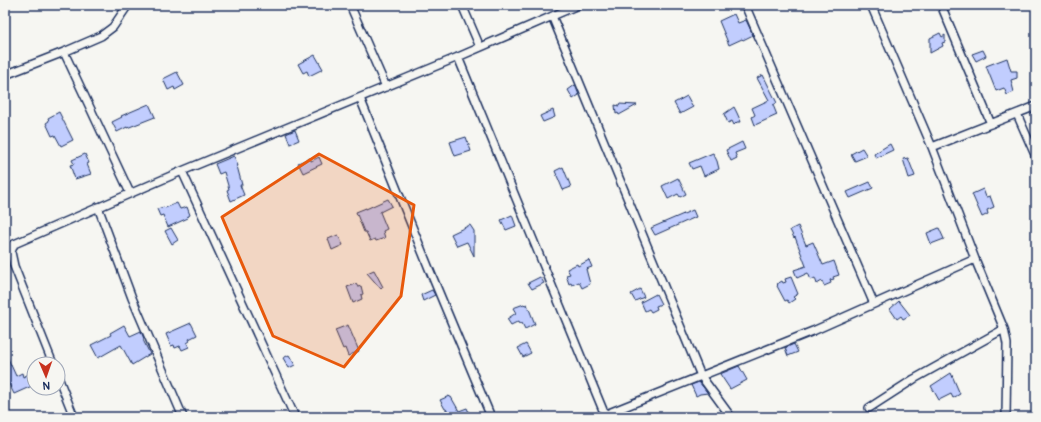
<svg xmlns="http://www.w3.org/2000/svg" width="1041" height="422" font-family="Pangolin,sans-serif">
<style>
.building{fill:#c1cdfe;stroke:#1b2f5e}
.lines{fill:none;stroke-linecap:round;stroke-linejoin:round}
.street-casing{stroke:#1b2f5e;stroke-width:10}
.street{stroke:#f6f6f2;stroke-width:7}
.marked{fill:#e8590c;fill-opacity:0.2;stroke:#e8590c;stroke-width:3;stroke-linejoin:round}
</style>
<rect width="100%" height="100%" fill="#f6f6f2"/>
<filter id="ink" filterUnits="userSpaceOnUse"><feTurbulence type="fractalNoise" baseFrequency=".025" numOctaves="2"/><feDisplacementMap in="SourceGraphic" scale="8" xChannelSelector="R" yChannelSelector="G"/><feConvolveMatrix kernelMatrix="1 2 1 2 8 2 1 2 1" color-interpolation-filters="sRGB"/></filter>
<g filter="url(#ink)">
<!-- building -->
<path class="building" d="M734,14L738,23L746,20L753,35L743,40L742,39L729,45L719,21Z
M940,33L942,37L945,35V42L942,43L943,46L930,53V38Z
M983,50L986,56L976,61L972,54Z
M315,55L323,69L309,76L307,71L303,73L298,64Z
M1007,58L1011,71H1017V78L1011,80L1014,92L1007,95L1004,88L996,91L986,66Z
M177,72L184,85L175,90L174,87L168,90L163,79Z
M763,75L777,103L773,105L777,115L755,125L752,117L755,115L752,108L769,100L757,78Z
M575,85L579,95L573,99L568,90Z
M687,96L693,107L680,114L674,103Z
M149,104L155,117L127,128V127L117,132L112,122L122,117L121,116Z
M619,104L637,105L619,115L618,113L616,114L615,105L619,106Z
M734,107L737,113L741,122H737L734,125L732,121L728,123L724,114Z
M553,110L555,117L543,122L540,116Z
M59,112L73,140L61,146L55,135L52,136L46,123L49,121L48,118Z
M295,130L299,140L290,144L286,134Z
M466,137L471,151L455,156L450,142Z
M742,142L745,149L735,153L737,158L731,161L726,150Z
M890,144L893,150L876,158L874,154Z
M862,148L867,156L855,161L851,154Z
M713,153L717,161L719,169L704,176L700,166L692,169L689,163Z
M85,154L89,163L87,164L91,174L75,179L70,165L74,164L72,160Z
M234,156L238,166H237L242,185H240L244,195L231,201L227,190L229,189L224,172L219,174L215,164Z
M319,157L322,164L303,173L298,163L310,158L311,161Z
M908,158L915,176L909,178L903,159Z
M563,167L571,187L563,190L555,171Z
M678,178L686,194L680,197L678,194L668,199L662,186Z
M870,182L873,188L850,198L847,192Z
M983,189L986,197L990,196L994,207L987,210L988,214L982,217L972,194Z
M388,199L392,206L380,212L387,229L383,231L385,238L376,241L375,239L370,241L366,232H364L356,212L366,208V209Z
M177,203L180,209L187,207L190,215L187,217L188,218L168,227L163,215L160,216L157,209L164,207L165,208Z
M693,210L696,217L655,235L651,228Z
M512,215L516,226L506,230L501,220Z
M470,225L474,231V256L467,242L457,246L451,234Z
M798,226L806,245L813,242L823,265L834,261L839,275L833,277L834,279L830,280L831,283L824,286L822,281L817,284L815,278L811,280L808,273L797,278L794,270L806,266L795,237L794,238L790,230Z
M171,228L178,240L172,244L165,231Z
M939,228L944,239L931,244L927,233Z
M338,235L343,245L332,250L328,239Z
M589,260L592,267L586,269L590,284L582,288L579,282L572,285L571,283L569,284L566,275L570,274L567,269L577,264L578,266Z
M374,270L383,287L381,289L367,273Z
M540,277L544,283L532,289L528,283Z
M791,277L798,294L793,297L795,299L789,303L787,300L785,301L777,286L778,285L777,284L782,281L783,283L786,282L785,279Z
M356,284L358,287L361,286L363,294L361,295L362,299L353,303L347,287Z
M640,289L644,297L635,301L631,294Z
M432,290L435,295L423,301L421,295Z
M656,294L661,304L656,306L657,309L651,312L649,309L645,311L641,302Z
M899,301L910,315L903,319L901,316L897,319L890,309Z
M524,304L525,305L527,304L535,324L525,329L522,323L520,324L519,321L511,325L507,319L516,313L513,308Z
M191,323L197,335L189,339L190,341L187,343L189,347L182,350L180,346L175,348L174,345L171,346L166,334Z
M124,325L130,336L141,331L144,339L143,340L150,354L132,365L121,345L98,358L91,345L111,335L110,333Z
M348,325L359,351L348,356L345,348L343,349L335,330Z
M526,344L531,353L523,357L518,348Z
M794,344L798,352L788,356L785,348Z
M5,352L16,376L22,373L23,377L31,373L34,379V385L14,394L5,376Z
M289,355L295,365L289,368L283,358Z
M739,366L747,380L730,389L720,374Z
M951,373L960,394L953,398L951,394L939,400L931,386Z
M699,382L708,393L700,394L696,396L691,385Z
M449,396L450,397H451L459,411L467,408L471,417H445L451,414L449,411L448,412L446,409H445L440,400Z"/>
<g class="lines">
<defs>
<path id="street" d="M350,5L386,87
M462,5L480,47
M745,5L874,304
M871,5L932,147L975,259L1004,329L1007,344L1006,417
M941,5L991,124
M552,16L701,376L731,417
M64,52L130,193
M458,57L605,415
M5,75L64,52L101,36L113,27L128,5
M360,98L430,271L491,417
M1017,114L1036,157
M932,147L1036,106
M182,171L295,417
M98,207L132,298L183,417
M14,244L11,252L14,266L53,364
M5,248L182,171L458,57L578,5
M58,377L74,417
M869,408L914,379L1004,329
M599,417L813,331L975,259"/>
</defs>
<!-- street casing -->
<use href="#street" class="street-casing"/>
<!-- street -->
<use href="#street" class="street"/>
</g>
</g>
<!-- marked area -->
<path class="marked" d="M319,154L414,205L401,296L344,367L273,336L222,217Z"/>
<!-- margin -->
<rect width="1041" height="422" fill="none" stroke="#f6f6f2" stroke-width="20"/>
<rect x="10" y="10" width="1021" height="402" fill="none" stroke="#1b2f5e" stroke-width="1.5" filter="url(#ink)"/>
<!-- north arrow -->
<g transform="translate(46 376) rotate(178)"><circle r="19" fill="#f6f6f2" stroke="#9ea6b7"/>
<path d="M0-3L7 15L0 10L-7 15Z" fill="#c8321e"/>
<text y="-6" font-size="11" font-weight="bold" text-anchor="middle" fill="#1b2f5e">N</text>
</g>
</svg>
